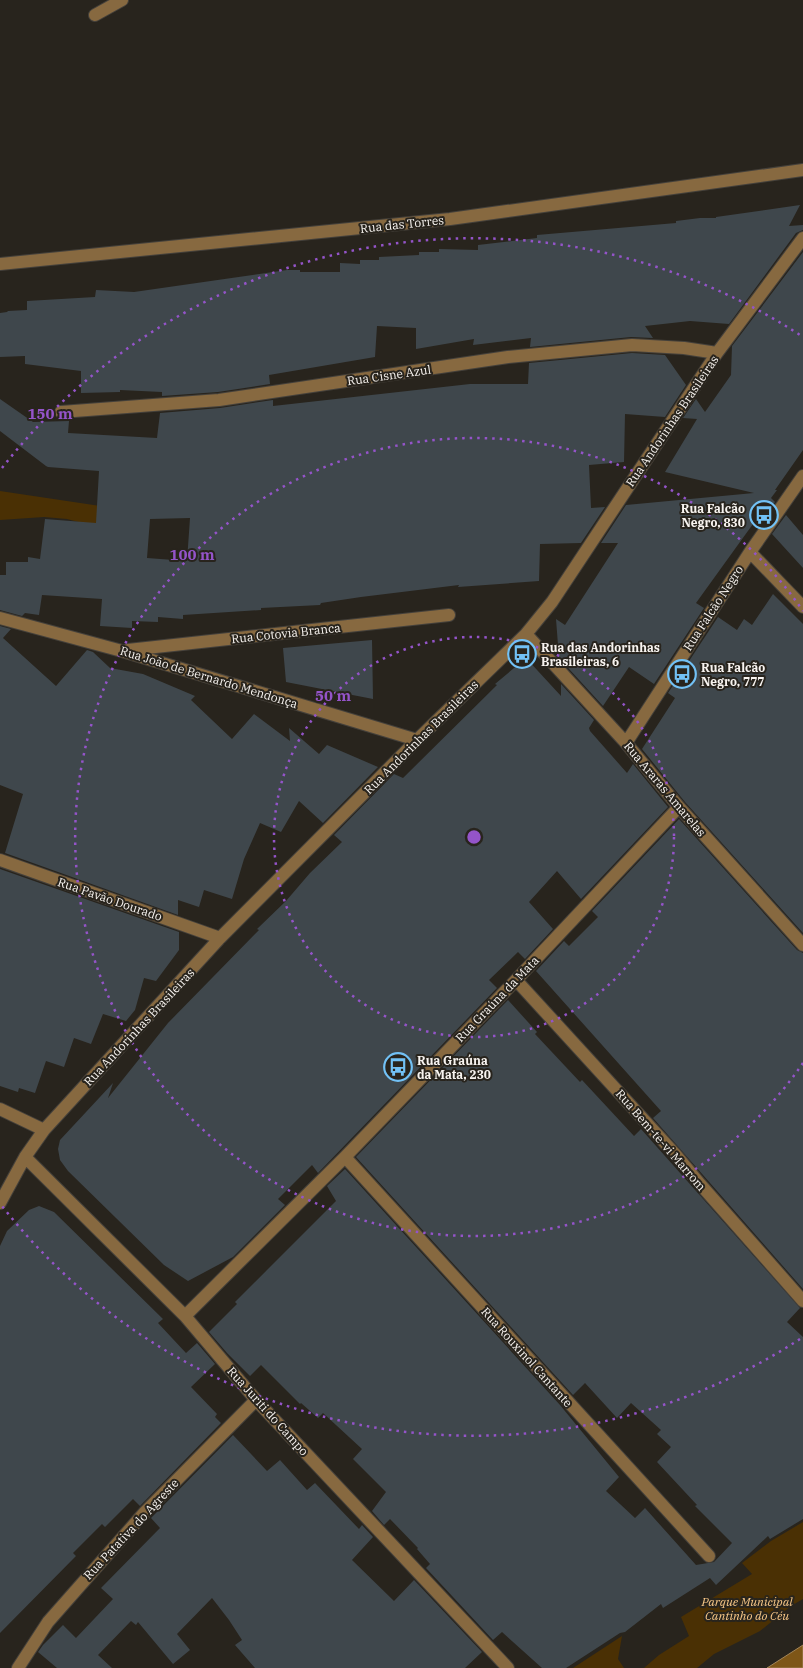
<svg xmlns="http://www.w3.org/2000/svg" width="803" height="1668" font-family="'IBM Plex Serif',serif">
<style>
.green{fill:#4a3004}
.water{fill:#7e5617;stroke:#a38558}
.building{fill:#3f474c;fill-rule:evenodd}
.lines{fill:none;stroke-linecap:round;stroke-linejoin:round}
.minor-casing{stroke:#45413b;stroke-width:14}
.minor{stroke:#876940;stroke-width:12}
.ring{fill:none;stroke:#9454c9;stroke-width:2.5;stroke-dasharray:2.5 5}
.labels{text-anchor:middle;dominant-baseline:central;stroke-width:4;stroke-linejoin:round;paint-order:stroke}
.street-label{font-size:12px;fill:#f8f4f0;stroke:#28241d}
.poi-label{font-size:12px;font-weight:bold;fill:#f8f4f0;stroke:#28241d;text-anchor:start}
.park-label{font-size:12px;font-style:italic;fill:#f7c787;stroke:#28241d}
.centre{fill:#9454c9;stroke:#28241d;stroke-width:2.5}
.ring-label{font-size:15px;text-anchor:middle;font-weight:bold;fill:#9454c9;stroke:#28241d;stroke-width:4;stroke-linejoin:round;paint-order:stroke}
</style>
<rect width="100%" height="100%" fill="#28241d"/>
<!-- green -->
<path class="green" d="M0,491L107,507L105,529L67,519L44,517L0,520Z
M803,1522V1599L791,1606L760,1631L714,1654L697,1668H644L659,1655L689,1636L681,1617L752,1574L742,1563L771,1541Z
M622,1636L618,1659L624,1668H573Z"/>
<!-- water -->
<path class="water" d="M803,1645V1668H767Z"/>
<!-- building -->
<path class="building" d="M800,205L789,226L803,225V230L796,233L729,324L690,321L645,326L653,338L631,337L530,347L531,338L473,345L474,339L416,349V328L377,326L375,357L269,375L270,384L218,392L162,396V392L120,390V392L81,393V371L25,364V356L0,357V313L7,312L8,311L27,310V301L95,297L96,290L134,292L287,270H300V272H340V263L360,264V260H379V257L419,255V252H439V249L478,250V245L537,238V235L676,223V221L700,218H716V217Z
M803,252V450L775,490H777L771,498L775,502L761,521L758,517L696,603L704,608L654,684L629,667L603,706L559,658L556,619L565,625L618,543H601L626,505L754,493L665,472L697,419L683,418L696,399L705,412L731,375L732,346Z
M632,353L665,355L686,385L665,417L625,414L624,462L589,465L591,508L605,507L581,543L540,544L539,581L458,587L459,585L361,597L321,603L320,605L261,608V610L183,615V619L158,617V622L132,621V628L100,626L102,599L42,595L39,615L25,613L22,616L0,610V575H6V562H28V557L40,559L45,519L96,523L99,471L48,467L46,466L0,431V399L33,422L69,421L68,433L157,438L160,413L220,408L273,400V406L470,384H528L529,363ZM190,518L187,561L147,558L150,519Z
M786,515L803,535V568L772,534Z
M773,594L803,624V933L685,802L642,749L675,698L668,693L718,617L737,630L744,619L752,625Z
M0,626L11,629L3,638L56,686L87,650L93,652L110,668L143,674L195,696L191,700L232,739L254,714L290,741L289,728L319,754L327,745L378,767L323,823L299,801L281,832L260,823L244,859L232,899L204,890L199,907L178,900V915L5,853L23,794L0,785Z
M372,640L373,699L286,682L283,648Z
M526,658L561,696V684L594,720L589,728L590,731L627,773L633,764L668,807L581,899L557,871L529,902L553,929L525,959L518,952L489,980L497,988L318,1173L312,1165L278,1199L285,1205L233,1257L188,1281L164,1265L68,1171L60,1160L58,1149L60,1140L113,1083L108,1098L168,1023L259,930L257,929L286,901L310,873L342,842L334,835L394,774L403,778L497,685L495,684Z
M679,819L797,950L803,953V1289L653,1118L661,1111L536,971L564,941L569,946L598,917L592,911Z
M0,869L179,932V950L156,981L144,978L135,1010L126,1021L103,1014L91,1044L74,1038L64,1067L46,1061L35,1093L19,1088L18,1092L0,1086Z
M508,1000L537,1032L535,1034L580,1082L582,1080L634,1136L641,1129L800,1308L787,1322L803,1337V1519L770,1539L768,1536L716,1585L710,1578L663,1608L661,1604L625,1632L620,1633L566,1668H542L502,1632L493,1640L426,1568L430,1564L417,1549L418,1548L390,1519L384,1525L372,1511L386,1492L353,1459L362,1449L323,1413L318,1418L301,1403L300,1404L261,1365L250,1376L227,1353L209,1332L237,1304L235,1302L336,1201L327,1186L345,1169L560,1405L592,1444L619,1477L606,1491L635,1518L645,1508L696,1565L714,1562L732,1543L695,1506L697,1505L657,1462L671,1447L657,1434L661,1430L631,1403L617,1418L585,1383L573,1395L356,1157Z
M39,1206L54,1212L163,1319L158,1323L186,1353L197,1343L215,1364L191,1387L217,1414L215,1417L221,1423L140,1506L133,1499L105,1527L102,1524L73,1553L76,1556L0,1633V1246L7,1231L29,1210Z
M233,1435L267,1471L280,1460L307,1490L315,1483L359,1529L362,1525L373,1537L352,1560L394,1601L414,1580L482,1652L465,1668H255L235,1645L242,1640L229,1620L212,1598L177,1634L190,1650L173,1664L138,1622L136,1625L131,1621L98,1655L112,1668H57L38,1652L43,1645L63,1625L76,1638L113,1599L101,1588L160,1528L151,1518Z"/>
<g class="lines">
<defs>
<path id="minor" d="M95,15L122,0
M0,264L450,219L803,170
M61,412L219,400L508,357L632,345L684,348L717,353
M750,552L803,607
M0,618L122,651L417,740
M526,634L626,743L679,807L803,945
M128,650L449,615
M626,743L750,552L803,476
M0,860L220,938
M516,980L676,1155L700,1184L803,1301
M0,1109L44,1130
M25,1157L185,1316L256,1400L508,1668
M345,1157L709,1556
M0,1203L25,1157L44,1130L220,938L417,740L526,634L552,602L717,353L803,238
M185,1316L345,1157L516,980L679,807
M18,1668L48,1622L145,1512L256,1400"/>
</defs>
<!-- minor casing -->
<use href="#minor" class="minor-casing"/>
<!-- minor -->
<use href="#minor" class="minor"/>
</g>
<!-- distance rings -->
<g class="ring">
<circle cx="474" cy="837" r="200"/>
<path d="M803 1063A399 399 0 1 1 803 611"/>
<path d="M800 1339A599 599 0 0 1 2 1206M2 468A599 599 0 0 1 800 335"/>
</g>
<!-- icons -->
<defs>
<symbol id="bus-ring" viewBox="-11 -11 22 22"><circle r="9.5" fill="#28241d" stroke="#72c1f5" stroke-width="1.5"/><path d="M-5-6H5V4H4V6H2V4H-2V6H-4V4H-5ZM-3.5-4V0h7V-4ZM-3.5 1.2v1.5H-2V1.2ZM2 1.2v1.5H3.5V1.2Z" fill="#72c1f5"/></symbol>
</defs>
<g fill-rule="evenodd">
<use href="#bus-ring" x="748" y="499" width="32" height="32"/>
<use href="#bus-ring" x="506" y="638" width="32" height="32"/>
<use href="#bus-ring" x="666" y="658" width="32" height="32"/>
<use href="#bus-ring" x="382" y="1051" width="32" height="32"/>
</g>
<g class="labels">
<!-- street labels -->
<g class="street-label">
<text transform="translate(402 224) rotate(-6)">Rua das Torres</text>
<text transform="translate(389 375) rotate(-8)">Rua Cisne Azul</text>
<text transform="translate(672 421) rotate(-56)">Rua Andorinhas Brasileiras</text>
<text transform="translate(713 608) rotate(-57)">Rua Falcão Negro</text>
<text transform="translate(286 633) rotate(-6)">Rua Cotovia Branca</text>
<text transform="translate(209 677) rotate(17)">Rua João de Bernardo Mendonça</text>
<text transform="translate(421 737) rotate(-45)">Rua Andorinhas Brasileiras</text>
<text transform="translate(665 789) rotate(50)">Rua Araras Amarelas</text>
<text transform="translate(110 899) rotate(19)">Rua Pavão Dourado</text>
<text transform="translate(497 999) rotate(-46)">Rua Graúna da Mata</text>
<text transform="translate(139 1027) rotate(-47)">Rua Andorinhas Brasileiras</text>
<text transform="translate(661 1140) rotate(49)">Rua Bem-te-vi Marrom</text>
<text transform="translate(527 1357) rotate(48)">Rua Rouxinol Cantante</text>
<text transform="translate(268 1411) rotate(48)">Rua Juriti do Campo</text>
<text transform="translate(131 1529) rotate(-47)">Rua Patativa do Agreste</text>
</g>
<!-- poi labels -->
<g class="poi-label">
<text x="745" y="508" text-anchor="end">Rua Falcão<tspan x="745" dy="14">Negro, 830</tspan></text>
<text x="541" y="647">Rua das Andorinhas<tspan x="541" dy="14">Brasileiras, 6</tspan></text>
<text x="701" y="667">Rua Falcão<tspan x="701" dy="14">Negro, 777</tspan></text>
<text x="417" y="1060">Rua Graúna<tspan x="417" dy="14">da Mata, 230</tspan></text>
</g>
<!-- park labels -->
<g class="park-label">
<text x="747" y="1601">Parque Municipal<tspan x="747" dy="14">Cantinho do Céu</tspan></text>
</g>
</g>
<circle cx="474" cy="837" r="8" class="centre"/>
<g class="ring-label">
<text x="50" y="419">150 m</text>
<text x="192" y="560">100 m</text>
<text x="333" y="701">50 m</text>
</g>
</svg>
